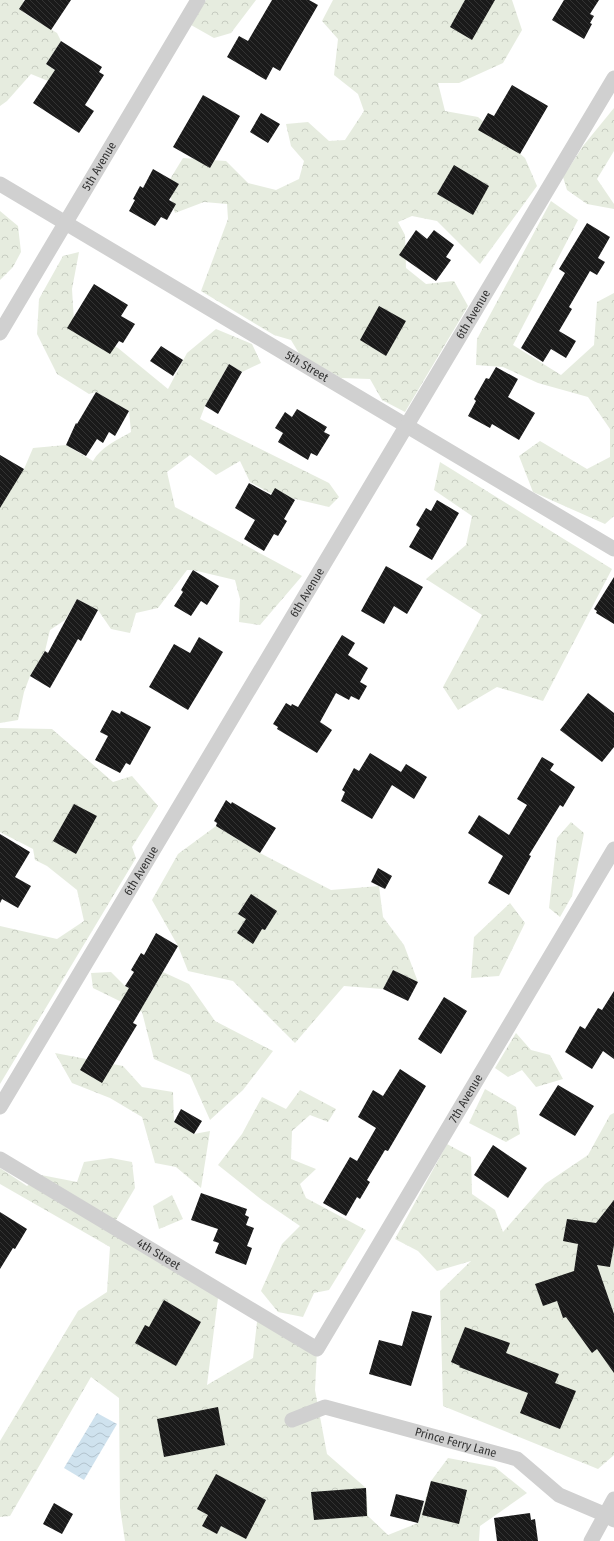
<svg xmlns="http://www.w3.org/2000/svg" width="614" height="1541" font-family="'Fira Sans Condensed',sans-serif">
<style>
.forest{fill:url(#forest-crowns)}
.water{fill:url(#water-waves)}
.building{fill:url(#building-back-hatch)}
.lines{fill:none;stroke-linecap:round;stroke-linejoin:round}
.street{stroke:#d0d0d0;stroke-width:15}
.labels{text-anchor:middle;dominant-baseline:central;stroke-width:4;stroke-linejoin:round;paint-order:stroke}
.street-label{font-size:12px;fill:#333;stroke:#fff}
</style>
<defs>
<pattern id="forest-crowns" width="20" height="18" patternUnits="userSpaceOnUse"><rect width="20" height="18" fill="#e6ecdf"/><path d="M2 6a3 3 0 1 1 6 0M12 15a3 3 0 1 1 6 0" fill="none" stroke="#c6cbc0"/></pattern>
<pattern id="water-waves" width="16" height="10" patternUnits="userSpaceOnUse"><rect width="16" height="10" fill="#cfe2ee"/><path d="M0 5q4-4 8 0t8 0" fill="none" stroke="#b2c2cd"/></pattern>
<pattern id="building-back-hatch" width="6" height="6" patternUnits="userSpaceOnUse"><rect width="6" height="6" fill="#1a1a1a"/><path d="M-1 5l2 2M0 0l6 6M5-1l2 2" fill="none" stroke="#333"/></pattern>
</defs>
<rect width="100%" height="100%" fill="#fff"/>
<!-- forest -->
<path class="forest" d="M0,0H23L24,2L28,5L24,13L57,33L61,41L46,64L56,71L48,81L31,74L7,101L0,106Z
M206,0H256L231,33L214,38L191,25Z
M333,0H512L522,30L503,63L459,83H438L445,111L478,117L525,158L537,186L480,264L437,221L412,216L398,222L405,235L406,268L426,284L454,281L468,306L405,412L382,400L370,379L341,378L300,355L291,340L274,335L201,291L228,219L227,204L204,202L175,213L167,184L183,158L226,161L248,183L276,190L299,179L304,161L291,146L286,124L308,122L329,141L345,140L364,111L358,94L334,75L338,39L322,21Z
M614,108V151L597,179L614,204V209L587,204L567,190L563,177L583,146Z
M551,201L578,220L513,345L561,375L594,345L597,302L614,293V516L605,524L533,492L519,456L540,441L587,469L610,457V429L588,397L538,383L503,367L476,365L477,339Z
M0,211L18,226L21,252L13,267L0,280Z
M79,252L72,289L74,322L118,348L168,389L187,353L216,329L252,344L261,363L242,372L229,364L205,406L200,419L329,483L339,497L329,507L270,493L250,482L240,461L216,475L190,455L167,472L175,507L302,576L260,625L239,622L240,599L235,580L193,570H187L158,608L136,613L130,633L111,629L98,610L77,599L65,620L50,630L45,651L30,676L24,692L18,720L0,723V497L24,469L33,448L66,445L93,461C101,447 117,440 131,432L129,411L96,392L89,394L57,374L37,334L39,299L63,256Z
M440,462L612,569L543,701L497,687L458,710L443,687L482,615L426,579L466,545L472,516L434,490Z
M0,728L52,729L113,782L132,776L158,806L132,847L136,858L0,1084V926L57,939L84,921L77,890L47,866L35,860L33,849L0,832Z
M571,822L584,833L572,896L560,917L549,908L557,838Z
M216,826L260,853L331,890L379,886L383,917L404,945L418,982L393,970L383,989L344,986L295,1043L233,981L188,971L178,946L152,900L178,854Z
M510,903L525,923L499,976L471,978L474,937Z
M111,972L125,986L147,999L163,972L189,984L215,1021L273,1051L243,1090L210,1120L190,1075L154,1059L142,1012L93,988L91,973Z
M516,1033L531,1050L550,1055L563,1079L536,1087L522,1070L508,1077L495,1068Z
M55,1053L123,1066L142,1087L173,1092L174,1122L194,1134L210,1131L201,1188L176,1167L155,1163L142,1117L110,1098L72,1083Z
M485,1089L516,1107L520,1134L506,1142L469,1123Z
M300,1090L336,1109L328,1122L310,1115L292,1131L291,1159L316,1169L300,1184L306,1198L366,1230L329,1290L314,1293L303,1317L278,1312L261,1291L282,1244L300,1226L262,1200L218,1165L242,1134L262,1097L286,1109Z
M614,1113V1455L598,1469L443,1406L440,1291L471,1261L437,1271L418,1251L395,1239L447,1144L471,1157L472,1194L495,1210L503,1232L545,1184L588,1155L610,1115Z
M111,1158L132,1162L135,1188L116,1220L219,1290L207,1385L253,1358L258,1313L317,1349L315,1390L327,1454L366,1488L368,1516L388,1535L418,1523L431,1481L448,1458L495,1467L527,1493L480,1526L479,1541H125L120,1508L119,1398L91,1377L10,1516L0,1517V1441L78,1311L107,1292L110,1247L0,1184V1168L27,1186L41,1175L77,1182L84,1162Z
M172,1195L183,1219L159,1229L153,1206Z"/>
<!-- water -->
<path class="water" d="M97,1413L117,1424L84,1480L64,1468Z"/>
<!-- building -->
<path class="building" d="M25,0H71L51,30L19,9Z
M272,0H309L318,5L280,71L273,67L266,80L227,57L239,36L248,41Z
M465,0H495L472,40L450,27Z
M564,0H599L590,14L594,16L590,23L592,24L584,39L552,20Z
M61,41L102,67L99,72L104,75L85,105L94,111L79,133L33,103L55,70L46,64Z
M512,85L548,106L520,154L478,130L488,113L494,116Z
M203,95L240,116L210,168L173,147Z
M261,113L280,124L268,143L250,132Z
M454,165L489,186L473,215L437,194Z
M153,169L179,184L169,200L176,204L167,220L161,217L155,226L129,211L135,200L133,199L140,186L143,188Z
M587,223L610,237L598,258L605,262L597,275L590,271L569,307L572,309L559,331L576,341L566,358L551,349L543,362L521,348L565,273L559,269Z
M416,230L427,239L434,230L454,245L446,257L451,260L436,281L399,255Z
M94,284L128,305L121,316L135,324L123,343L119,341L110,354L67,328Z
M379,306L406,321L386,356L360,340Z
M161,346L183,360L173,376L150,361Z
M229,364L242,372L218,414L205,406Z
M496,367L518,379L508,397L535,413L519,440L492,424L490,428L468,416L476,401L474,399L486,378L489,379Z
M96,392L129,411L115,436L109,432L103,443L97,439L86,456L66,445L76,423L77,424Z
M297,409L327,427L324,432L330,435L317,456L311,453L308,460L278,442L283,433L275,428L285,412L292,417Z
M0,455L24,469L0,508Z
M249,483L271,495L275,488L295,500L284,519L287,521L278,536L274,534L264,551L244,539L255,520L235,508Z
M437,500L459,513L432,560L409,547L420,528L416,525L426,508L431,511Z
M386,566L423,587L407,614L394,606L384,624L361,611Z
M193,570L219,586L207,605L201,601L191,616L174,606L183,592L181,590Z
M614,577V624L596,613L597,611L594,609Z
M77,599L98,610L81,641L78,639L50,688L30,676L45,651L48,653Z
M342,635L355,643L348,655L368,668L360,682L367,686L359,700L351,696L349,700L336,693L320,722L332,730L317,753L277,729L278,727L273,724L286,703L291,706L292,704L298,707Z
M199,637L223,652L188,710L149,687L174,644L190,653Z
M588,693L614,713V747L602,762L560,730Z
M112,710L120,714L121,711L151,727L130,765L126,763L120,773L95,760L108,736L100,732Z
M370,753L401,772L406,764L427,777L414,799L392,785L372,819L341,801L345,792L342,790L354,768L359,771Z
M542,757L554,764L550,770L575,787L563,807L560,805L529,855L531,856L509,895L488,883L503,856L468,833L479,815L509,835L527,805L517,799Z
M226,800L231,804L232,802L276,828L260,853L216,826L217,823L214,821Z
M74,804L97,816L76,854L53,841Z
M0,834L30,852L15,877L31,886L18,908L2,899L0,903Z
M378,868L392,876L385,889L371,882Z
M251,894L277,911L265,930L262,929L253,944L237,933L246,919L238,914Z
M156,933L178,946L133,1023L137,1025L102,1083L80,1070L129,988L125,986L134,972L131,970L141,953L144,955Z
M393,970L418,982L408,1001L383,989Z
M614,991V1059L603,1051L592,1069L565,1052L580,1026L585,1029L598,1008L602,1010Z
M444,997L467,1011L441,1054L418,1039Z
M400,1069L426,1086L388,1151L385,1150L367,1180L370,1182L360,1199L357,1197L346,1216L323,1203L350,1157L357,1161L376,1128L358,1117L373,1090L383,1096Z
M558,1085L594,1106L575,1136L539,1115Z
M181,1109L202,1121L194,1134L174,1122Z
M493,1145L527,1168L508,1198L474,1175Z
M201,1193L247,1209L245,1215L249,1217L246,1225L254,1228L247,1246L252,1248L246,1265L215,1253L219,1243L213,1241L218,1229L191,1220Z
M614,1200V1245L610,1267L597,1265L614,1314V1373L597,1349L592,1353L566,1317L563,1318L557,1301L543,1306L535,1284L574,1271L578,1244L563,1241L567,1219L596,1223Z
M0,1212L27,1229L15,1249L13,1248L0,1269Z
M164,1300L201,1322L176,1366L135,1343L145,1325L149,1327Z
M412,1311L432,1316L411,1386L369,1374L379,1340L402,1346Z
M465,1327L510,1343L506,1353L559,1374L555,1383L576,1391L560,1429L520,1413L528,1393L459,1367L460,1366L451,1362Z
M218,1407L225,1445L164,1457L157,1419Z
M216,1474L266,1500L246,1539L221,1526L217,1534L202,1526L208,1515L197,1509Z
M431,1481L467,1490L459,1524L422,1515Z
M366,1488L367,1516L314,1520L311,1492Z
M396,1494L424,1501L418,1523L390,1516Z
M54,1503L73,1514L62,1534L43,1524Z
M530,1513L531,1520L535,1519L538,1541H497L494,1518Z"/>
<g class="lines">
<!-- street -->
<g class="street">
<path id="s1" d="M0,184L614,549"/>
<path id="s2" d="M0,333L198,0"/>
<path id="s3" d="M0,1107L614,78"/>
<path id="s4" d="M0,1159L317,1349L614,849"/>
<path id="s5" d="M292,1420L325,1407L517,1459L559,1495L606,1515L614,1520"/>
<path d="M591,1541L614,1499"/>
</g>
</g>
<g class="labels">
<!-- street labels -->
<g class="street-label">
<text stroke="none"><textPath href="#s2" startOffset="194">5th Avenue</textPath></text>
<text stroke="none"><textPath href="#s3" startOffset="923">6th Avenue</textPath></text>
<text stroke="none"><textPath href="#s1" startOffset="357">5th Street</textPath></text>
<text stroke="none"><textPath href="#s3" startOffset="599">6th Avenue</textPath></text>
<text stroke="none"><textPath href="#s3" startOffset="275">6th Avenue</textPath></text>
<text stroke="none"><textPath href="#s4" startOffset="661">7th Avenue</textPath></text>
<text stroke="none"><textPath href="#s4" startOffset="185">4th Street</textPath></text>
<text stroke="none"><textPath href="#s5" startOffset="171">Prince Ferry Lane</textPath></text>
</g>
</g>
</svg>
